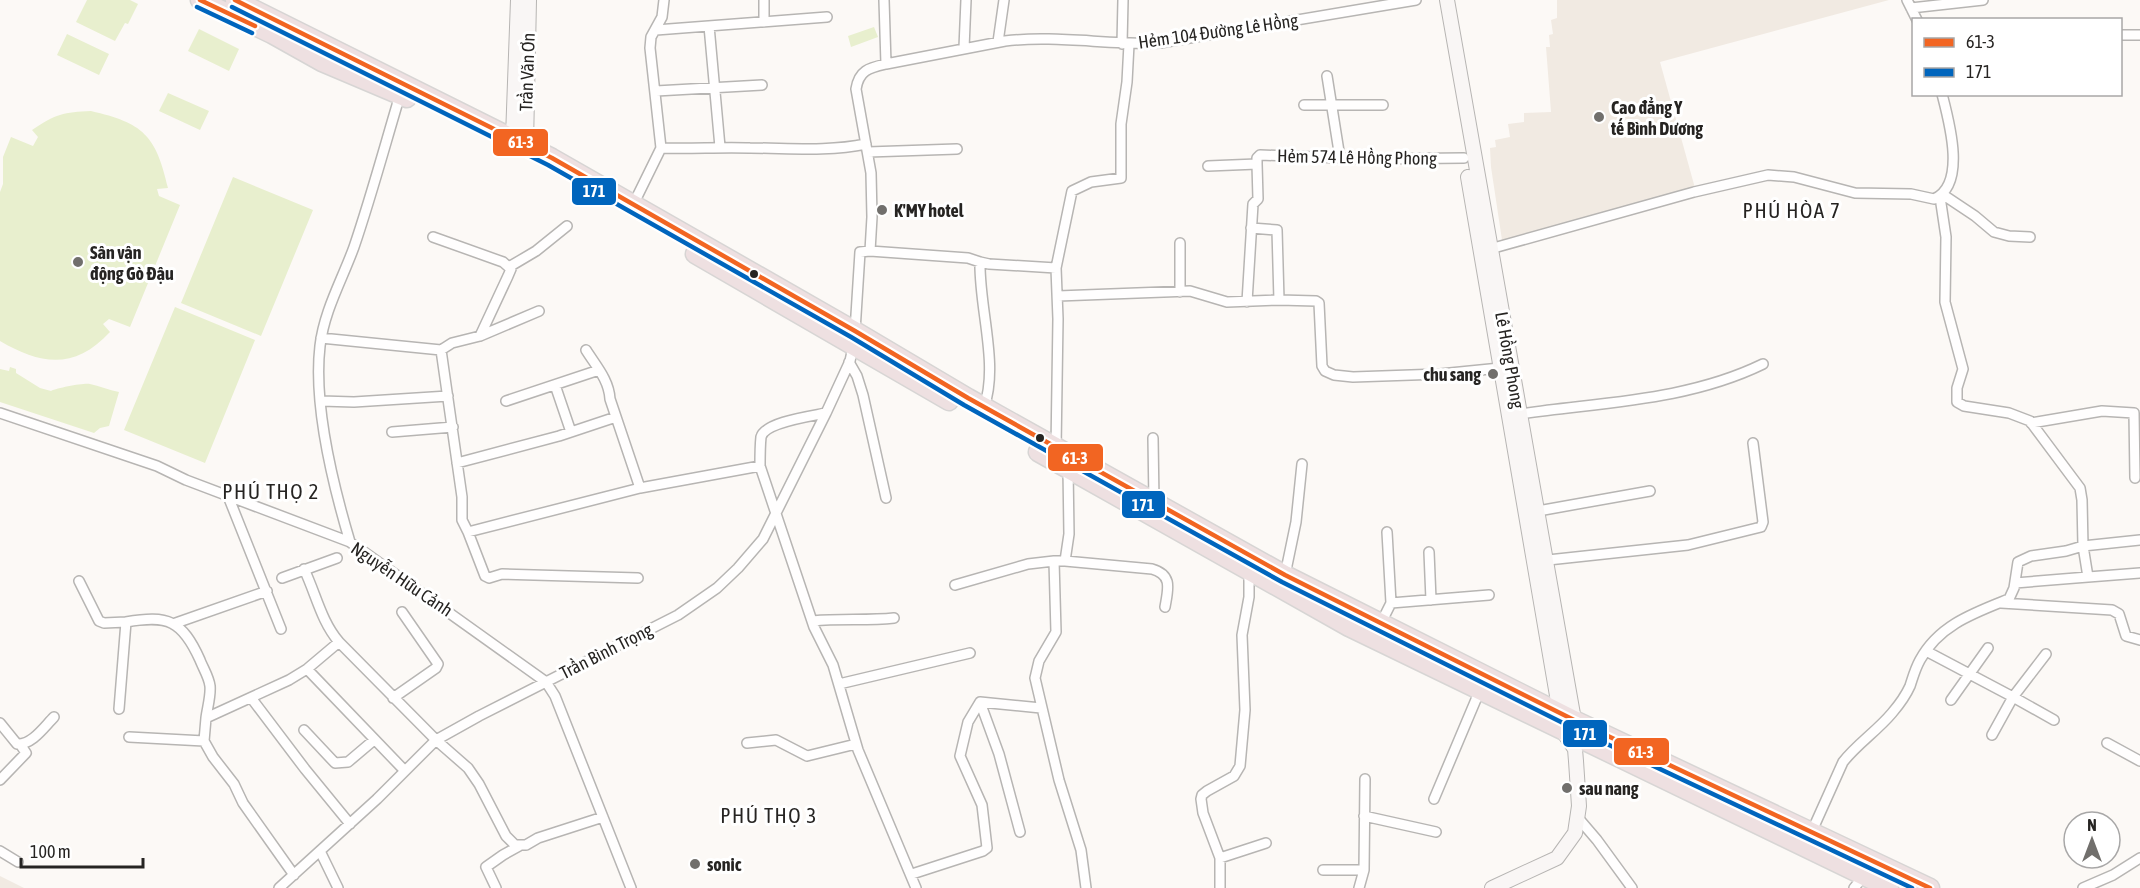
<svg xmlns="http://www.w3.org/2000/svg" width="2140" height="888" font-family="'Asap Condensed',sans-serif">
<style>
.built{fill:#f1eae2}
.green{fill:#e8efce}
.lines{fill:none;stroke-linecap:round;stroke-linejoin:round}
.street-casing{stroke:#b7b5b3;stroke-width:12}
.secondary-casing{stroke:#b7b5b3;stroke-width:16}
.highway-casing{stroke:#d7d5d4;stroke-width:21}
.street{stroke:#fffefe;stroke-width:9}
.secondary{stroke:#f9f6f5;stroke-width:14}
.highway{stroke:#eee0e1;stroke-width:18}
.bus-1-casing{stroke:#fff;stroke-width:9}
.bus-2-casing{stroke:#fff;stroke-width:9}
.bus-1{stroke:#f26522;stroke-width:4.5}
.bus-2{stroke:#0065bd;stroke-width:4.5}
.poi-dot{fill:#716f6c;stroke:#fff;stroke-width:2}
.bus-dot{fill:#262422;stroke:#fff;stroke-width:2}
.labels{text-anchor:middle;dominant-baseline:central;stroke-width:6;stroke-linejoin:round;paint-order:stroke}
.street-label{font-size:18px;fill:#262422;stroke:#fff}
.poi-label{font-size:18px;font-weight:bold;fill:#262422;stroke:#fff;text-anchor:start}
.quarter-label{font-size:21px;letter-spacing:1.5px;fill:#262422;stroke:#fff}
.line-badge{stroke:#fff;stroke-width:2}
.badge-label{font-size:16px;text-anchor:middle;font-weight:bold;fill:#fff}
</style>
<rect width="100%" height="100%" fill="#fcf9f6"/>
<!-- built -->
<path class="built" d="M1557,0H1889L1660,62L1695,188L1502,240L1491,167L1490,148L1496,147L1495,140L1510,137L1508,124L1524,122V113L1551,112L1546,47H1550L1549,35L1553,34L1551,20L1557,18Z
M0,876L24,888H0Z"/>
<!-- green -->
<path class="green" d="M87,0H130L138,4L128,24L125,23L115,41L76,22Z
M874,27L878,37L851,47L848,36Z
M199,29L239,49L229,71L188,51Z
M67,34L109,54L99,75L57,55Z
M168,93L209,111L200,130L159,111Z
M91,111C143,123 156,135 168,188L157,189L159,196L180,205L130,327L109,319L103,324L110,332C75,370 41,365 0,341V192L3,184V157L11,137L33,146L38,137L32,130C55,114 64,112 91,111Z
M233,177L313,210L261,336L181,303Z
M175,307L255,340L205,463L124,430Z
M10,367L16,369V373L40,388L51,391C58,388 82,383 90,384C99,386 109,390 119,392L109,426L100,428L94,433L0,402V369L9,371Z"/>
<g class="lines">
<defs>
<path id="street" d="M884,0L886,64
M1907,0L1917,20
M1911,8L1983,0
M764,22V0
M709,26L720,147
M656,30L827,17
M2120,35H2140
M998,42L1004,0
M1122,44L1123,0
M964,48L966,0
M1327,76L1340,158
M656,91L762,85
M1304,105H1383
M661,148L650,48L651,37L662,17L664,0
M868,152L957,149
M1257,164V158L1260,155L1369,159L1464,158
M1208,166L1257,164L1258,199L1253,204L1247,302
M1942,194L1975,216L1994,232L2009,236L2030,237
M1940,197L1946,237L1945,302L1963,369L1957,388V402L1964,406L2009,413L2030,421L2071,476L2080,488L2082,500L2083,546L2088,577L2140,573
M633,205L661,148C691,149 720,147 750,148C789,148 827,152 866,144
M1251,228L1277,230L1279,300L1316,301L1319,303L1322,366L1325,371L1334,375L1353,377L1440,374L1500,368
M433,237L503,262L511,269L508,276L480,336
M1180,243V292
M1490,249L1694,192L1768,175L1794,177L1855,193L1911,194L1934,199C1967,185 1949,121 1942,94
M870,251L968,258L980,262
M509,267L536,251L567,226
M1058,296L1190,291L1227,302L1279,300
M855,331L860,252L870,251L872,217L871,173L856,89C859,70 869,68 886,64L1005,41C1055,35 1109,45 1160,43L1416,0
M321,338L441,350L452,343L480,336L539,311
M441,350L462,497V520L468,532L640,488L760,466L814,627L833,665L858,750L916,888
M586,350C596,366 609,380 610,399L640,488
M849,362L857,376L863,395L886,498
M555,385L571,432
M321,401L354,402L448,396
M506,401L599,370
M984,407C999,365 979,308 980,262L989,264L1056,268
M0,413L157,466L186,480L350,542L546,682L555,696L631,888
M1520,414C1602,402 1687,401 1763,364
M2031,423L2102,411L2134,413L2135,478
M392,432L453,427
M1153,438L1154,502
M1056,448L1058,319L1056,268L1072,191L1091,182L1121,178V124L1127,82L1129,44
M457,463L559,436L616,417
M760,466C760,457 760,446 761,437C765,422 812,416 826,413
M1068,469L1069,534L1065,561H1054L1056,632L1039,661L1035,678L1059,780L1081,850L1086,888
M228,496L281,629
M1538,511L1650,491
M468,532L485,576L489,578L502,574L638,578
M1387,532L1391,603
M350,542C333,485 313,405 320,346C324,311 342,280 354,247C371,197 385,145 400,95
M1429,552L1431,600
M1548,560L1688,545L1761,527L1763,522L1753,443
M1065,561L1152,569C1173,575 1168,589 1165,607
M304,569C316,594 321,621 339,642
M1285,575L1296,522L1302,464
M282,578L337,558
M79,581L99,621L104,623L126,622
M2015,583L2088,577
M955,585L1028,564L1054,561
M2001,603L2112,610L2119,614L2126,636L2140,640
M813,621C840,618 867,621 894,618
M1381,623L1391,603L1489,595
M173,624L267,591
M1926,651L2013,697L2054,720
M307,669L405,771
M839,684L970,653
M393,698L436,668L438,664L402,612
M252,699L305,769L350,824
M1951,700L1988,648
M119,709L126,622C168,615 182,620 200,660C203,668 209,677 210,686C211,696 207,709 206,718
M0,723L17,744C32,745 44,727 54,717
M304,730L335,763L348,762L374,740
M1992,735L2013,697L2046,654
M129,737L204,741
M747,743L776,740L807,756L856,744
M2107,743L2140,761
M0,780L26,753L20,744
M1434,799L1480,690
M1364,816L1436,832
M1579,819L1597,840L1632,888
M1812,831L1843,762C1857,744 1877,731 1892,713C1898,706 1906,695 1910,686C1913,677 1915,669 1920,660C1939,625 1974,613 2009,599L2014,588L2018,562L2031,556L2066,551L2083,546L2140,540
M1020,832L999,754L980,702L1041,708
M0,851L18,862
M320,851L338,888
M1220,858L1266,843
M1323,870H1364
M912,874L983,851L987,848L982,805L960,756L968,722L980,702
M294,875L243,803L234,784L213,757L204,741L206,718L289,680L307,669L339,642L436,740L468,768L479,784L506,836L515,845H526L538,838L603,817
M279,888L377,799L436,740L479,716L678,615L717,588L738,568L763,539L826,413L850,361L853,347
M496,888L486,867L503,855L519,846
M1220,888V858L1203,813L1201,799L1202,795L1207,791L1234,776L1240,766L1245,710L1242,635L1249,597V570
M1359,888L1364,870L1365,779
M1854,888L1864,876
M2083,888L2113,875L2140,858"/>
<path id="secondary" d="M1447,0L1574,720
M513,137L518,0
M526,144L529,0
M1468,177L1560,713
M1492,888L1557,858L1575,833L1579,806L1576,761L1575,749L1562,730"/>
<path id="highway" d="M200,0L272,34L322,62L407,98
M235,0L552,158L855,331L968,398L1285,575L1574,720L1930,888
M695,254L949,401
M1038,452L1349,627L1889,888"/>
</defs>
<!-- street casing -->
<use href="#street" class="street-casing"/>
<!-- secondary casing -->
<use href="#secondary" class="secondary-casing"/>
<!-- highway casing -->
<use href="#highway" class="highway-casing"/>
<!-- street -->
<use href="#street" class="street"/>
<!-- secondary -->
<use href="#secondary" class="secondary"/>
<!-- highway -->
<use href="#highway" class="highway"/>
<defs>
<path id="bus-1" d="M200,0L255,26
M235,0L552,158L855,331L968,398L1285,575L1574,720L1930,888"/>
<path id="bus-2" d="M197,7L252,33
M232,7L548,165L851,337L964,405L1282,582L1571,727L1912,888"/>
</defs>
<!-- bus-1 casing -->
<use href="#bus-1" class="bus-1-casing"/>
<!-- bus-2 casing -->
<use href="#bus-2" class="bus-2-casing"/>
<!-- bus-1 -->
<use href="#bus-1" class="bus-1"/>
<!-- bus-2 -->
<use href="#bus-2" class="bus-2"/>
</g>
<!-- markers -->
<g class="poi-dot">
<circle cx="1599" cy="117" r="6"/>
<circle cx="882" cy="210" r="6"/>
<circle cx="78" cy="262" r="6"/>
<circle cx="1493" cy="374" r="6"/>
<circle cx="1567" cy="788" r="6"/>
<circle cx="695" cy="864" r="6"/>
</g>
<g class="bus-dot">
<circle cx="754" cy="274" r="5"/>
<circle cx="1040" cy="438" r="5"/>
</g>
<g class="labels">
<!-- street labels -->
<g class="street-label">
<text transform="translate(1218 31) rotate(-8)">Hẻm 104 Đường Lê Hồng</text>
<text transform="translate(527 72) rotate(-88)">Trần Văn Ơn</text>
<text transform="translate(1357 157) rotate(1)">Hẻm 574 Lê Hồng Phong</text>
<text transform="translate(1510 360) rotate(80)">Lê Hồng Phong</text>
<text transform="translate(402 579) rotate(34)">Nguyễn Hữu Cảnh</text>
<text transform="translate(606 651) rotate(-27)">Trần Bình Trọng</text>
</g>
<!-- poi labels -->
<g class="poi-label">
<text x="1611" y="107">Cao đẳng Y<tspan x="1611" dy="21">tế Bình Dương</tspan></text>
<text x="894" y="210">K'MY hotel</text>
<text x="90" y="252">Sân vận<tspan x="90" dy="21">động Gò Đậu</tspan></text>
<text x="1481" y="374" text-anchor="end">chu sang</text>
<text x="1579" y="788">sau nang</text>
<text x="707" y="864">sonic</text>
</g>
<!-- quarter labels -->
<g class="quarter-label">
<text x="1792" y="210">PHÚ HÒA 7</text>
<text x="271" y="491">PHÚ THỌ 2</text>
<text x="769" y="815">PHÚ THỌ 3</text>
</g>
</g>
<g class="line-badge">
<rect x="492" y="128" width="57" height="29" rx="6" fill="#f26522"/>
<rect x="571" y="177" width="46" height="29" rx="6" fill="#0065bd"/>
<rect x="1047" y="443" width="57" height="29" rx="6" fill="#f26522"/>
<rect x="1121" y="490" width="45" height="29" rx="6" fill="#0065bd"/>
<rect x="1562" y="719" width="46" height="29" rx="6" fill="#0065bd"/>
<rect x="1613" y="737" width="57" height="29" rx="6" fill="#f26522"/>
</g>
<g class="badge-label">
<text x="521" y="148">61-3</text>
<text x="594" y="197">171</text>
<text x="1075" y="464">61-3</text>
<text x="1143" y="511">171</text>
<text x="1585" y="740">171</text>
<text x="1641" y="758">61-3</text>
</g>
<!-- legend -->
<rect x="1912" y="18" width="210" height="78" fill="#ffffff" stroke="#a8a7a7" stroke-width="1.5"/>
<rect x="1924" y="38" width="30" height="9" fill="#f26522" stroke="#a8a7a7" stroke-width="1.5"/>
<text x="1966" y="48" font-size="18" fill="#262422">61-3</text>
<rect x="1924" y="68" width="30" height="9" fill="#0065bd" stroke="#a8a7a7" stroke-width="1.5"/>
<text x="1966" y="78" font-size="18" fill="#262422">171</text>
<!-- north arrow -->
<g transform="translate(2092 840)"><circle r="28" fill="#ffffff" stroke="#a8a7a7" stroke-width="1.5"/>
<path d="M0-4.5L10 22L0 15L-10 22Z" fill="#716f6c"/>
<text y="-9" font-size="16" font-weight="bold" text-anchor="middle" fill="#262422">N</text>
</g>
<!-- scale -->
<path d="M21 858v9h122v-9" fill="none" stroke="#262422" stroke-width="3"/>
<text x="30" y="858" font-size="18" fill="#262422" stroke="#ffffff" stroke-width="4.5" paint-order="stroke">100 m</text>
</svg>
